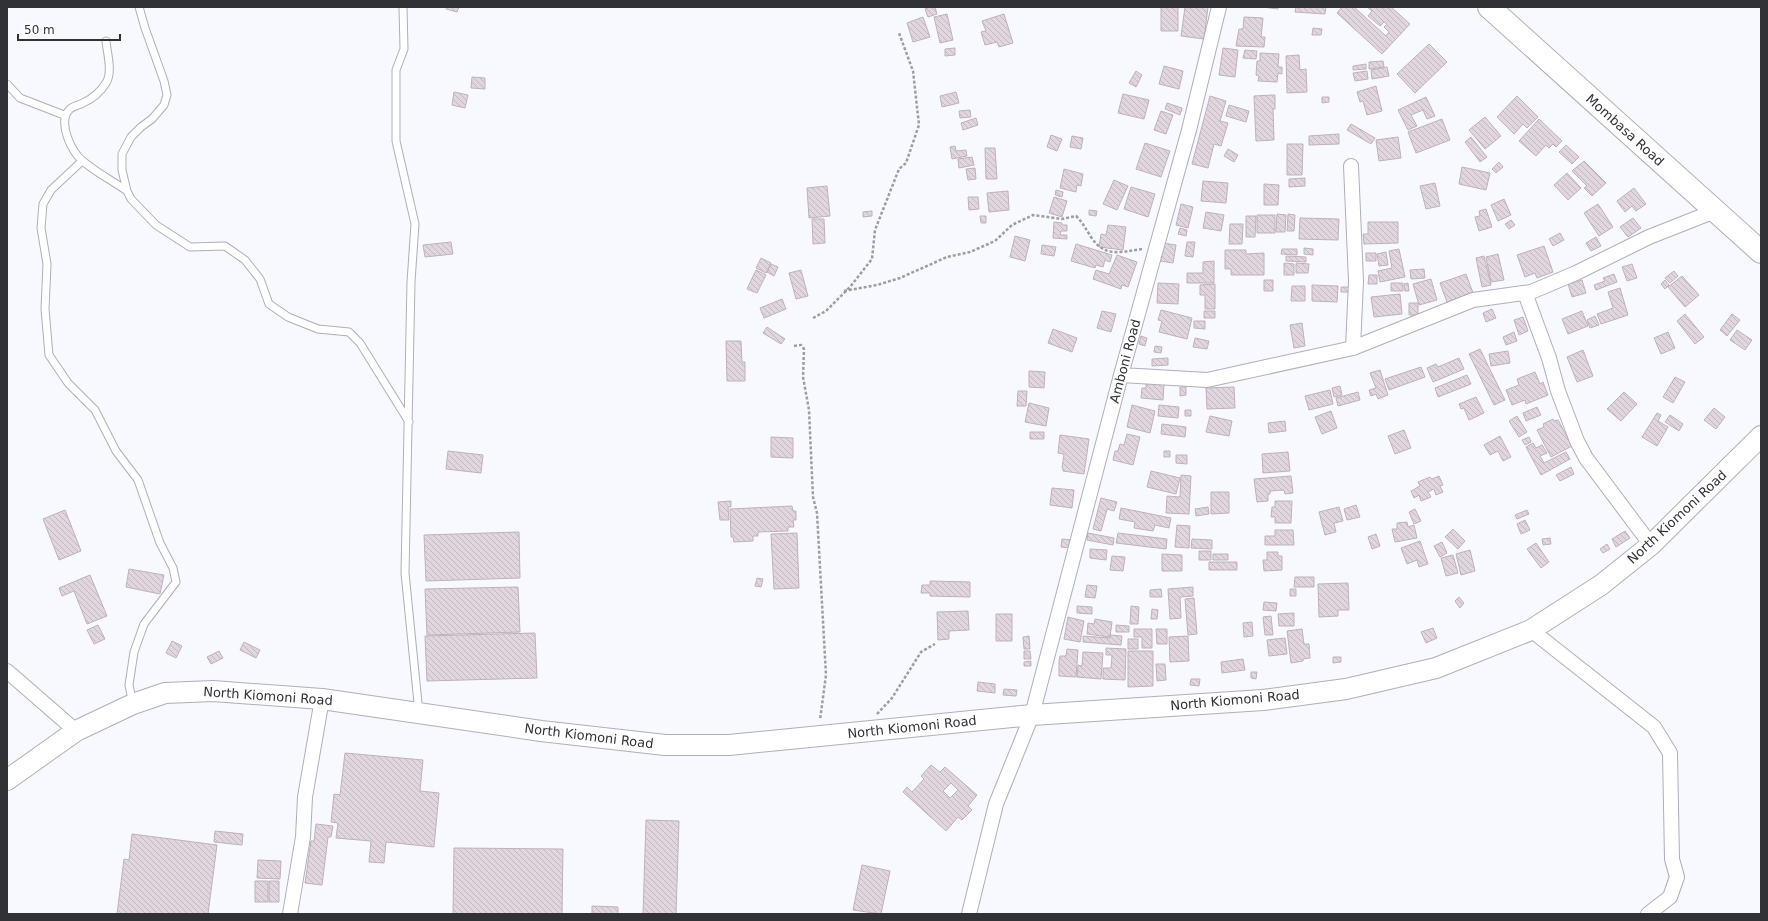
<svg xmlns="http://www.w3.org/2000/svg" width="1768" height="921" font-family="'DejaVu Sans',sans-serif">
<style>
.building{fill:url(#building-back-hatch);stroke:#bdb2b9;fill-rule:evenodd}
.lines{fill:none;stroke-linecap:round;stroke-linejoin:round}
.lane-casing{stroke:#adafba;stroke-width:9}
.street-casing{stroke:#adafba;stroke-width:16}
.secondary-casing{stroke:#adafba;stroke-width:22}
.highway-casing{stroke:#adafba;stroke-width:24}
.path{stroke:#9c9da2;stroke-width:2.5;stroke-dasharray:3 2;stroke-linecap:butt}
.lane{stroke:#fff;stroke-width:7}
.street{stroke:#fff;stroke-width:14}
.secondary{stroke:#fff;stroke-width:20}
.highway{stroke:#fff;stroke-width:22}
.labels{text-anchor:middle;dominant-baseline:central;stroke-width:3;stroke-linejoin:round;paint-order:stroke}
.street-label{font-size:13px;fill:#313236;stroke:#fff}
</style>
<defs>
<pattern id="building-back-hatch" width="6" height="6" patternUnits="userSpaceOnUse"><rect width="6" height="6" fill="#e2d6de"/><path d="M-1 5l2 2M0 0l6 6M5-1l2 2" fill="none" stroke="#c2b8bf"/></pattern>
</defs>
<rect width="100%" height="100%" fill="#f8f9fe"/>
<!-- building -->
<path class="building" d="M447,7H459L457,12L446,9Z
M930,7H935L937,14L928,17L925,9Z
M1161,7H1178V31H1161Z
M1185,7H1208L1204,39L1181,36Z
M1262,7H1278V9Z
M1296,7H1326L1325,14L1295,12Z
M1342,7H1354L1386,36L1389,32L1384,27L1387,24L1384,22L1380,26L1368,16L1372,11L1367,7H1391L1410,24L1382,54L1337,13Z
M947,14L953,40L940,43L934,17Z
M1004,14L1013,43L999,47L997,42L985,45L981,32L986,31L982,21Z
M923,17L930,37L913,42L907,23Z
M1244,17L1263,18L1261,37H1265L1264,47L1236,46L1239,29H1243Z
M1313,28L1322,29L1321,35H1312Z
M1429,44L1447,62L1415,93L1397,74Z
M955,48V55L945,56V49Z
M1223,48L1238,50L1235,77L1219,75Z
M1245,50L1257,51L1256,59L1243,58Z
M1260,53L1279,54L1278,67H1282V74L1278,73L1277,82L1258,81L1259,76L1256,75L1257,61H1260Z
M1299,55L1300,70L1306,69L1307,92L1287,93L1286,56Z
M1383,61L1384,67L1369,69V62Z
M1366,64V69L1353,70V66Z
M1164,66L1183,71L1179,89L1159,84Z
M1387,67L1389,76L1372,79L1371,70Z
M1136,71L1142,75L1136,87L1129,83Z
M1367,71L1368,79L1355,81L1353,73Z
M472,77L485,78V89L471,88Z
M1376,86L1382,111L1367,115L1363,101L1360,102L1357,92Z
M454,92L468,95L465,108L452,105Z
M956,92L959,103L942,107L940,96Z
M1123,94L1149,100L1144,119L1118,113Z
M1273,95H1275V109H1273L1274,140L1256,141L1254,96Z
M1210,96L1226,101L1220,121L1228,123L1221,146L1214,144L1208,168L1192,164Z
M1517,96L1538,117L1527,128L1523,124L1514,134L1497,117Z
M1322,97H1329V102L1322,103Z
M1426,97L1435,116L1427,119L1423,110L1411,115L1417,126L1408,130L1398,110Z
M1167,103L1182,108L1180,115L1165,109Z
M1229,105L1249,111L1246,122L1226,116Z
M970,110L971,117L960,118L959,111Z
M1161,111L1173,115L1166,134L1154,130Z
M1485,117L1501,136L1485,149L1469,130Z
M976,118L978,125L963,130L961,123Z
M1442,119L1450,140L1416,153L1408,132Z
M1539,119L1562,141L1556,147L1553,144L1549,148L1546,145L1536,156L1519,141Z
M1351,124L1375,138L1371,144L1347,130Z
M1339,134V144L1309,145V136Z
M1051,135L1062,139L1057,151L1047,147Z
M1072,136L1083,138L1081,149L1070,147Z
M1398,137L1401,158L1379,161L1376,140Z
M1471,137L1487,157L1480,162L1465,142Z
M1145,143L1170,151L1161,177L1136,169Z
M1287,144H1303L1302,175H1287Z
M1566,145L1579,157L1572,164L1559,152Z
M955,146L956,151L966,150L967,156L952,159L950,147Z
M985,148H995L997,179H986Z
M1228,149L1238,155L1234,162L1224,156Z
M972,157L974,165L959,168L958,159Z
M1584,161L1606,183L1592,196L1584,188L1587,186L1572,171Z
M1499,162L1503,167L1496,173L1492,169Z
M1462,167L1490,173L1486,190L1459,184Z
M975,168L976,179L968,180L966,169Z
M1064,169L1083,174L1081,186L1077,185L1076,192L1060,188Z
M1567,173L1581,188L1568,200L1554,185Z
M1305,178V186L1289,187V179Z
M1114,180L1128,186L1117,210L1103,204Z
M1203,181L1228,183L1226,203L1201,201Z
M1435,183L1440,206L1426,209L1420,186Z
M1264,184L1279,185L1278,205H1264Z
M827,186L830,216L809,218L807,188Z
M1131,187L1155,194L1148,217L1124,209Z
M1634,188L1646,204L1636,211L1632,206L1625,212L1617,201Z
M1056,190L1063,192L1062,197L1055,195Z
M1008,191L1009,210L989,212L987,193Z
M968,197H978L979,209L969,210Z
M1054,197L1067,201L1062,217L1049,213Z
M1504,199L1511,215L1498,221L1491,205Z
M1181,204L1193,207L1188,228L1176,225Z
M1598,204L1613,227L1599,236L1584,213Z
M1486,209L1492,227L1479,231L1475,217L1480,216L1479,211Z
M1089,210L1097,211L1096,216L1089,215Z
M872,211V216L863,217V212Z
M1206,212L1224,215L1221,231L1203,228Z
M1277,214L1286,215L1285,232H1276Z
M1288,214L1295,215L1294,231H1287Z
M1257,215H1275V233H1257Z
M980,216H986V223H981Z
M1246,216H1256L1255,237H1246Z
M1300,218L1339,219L1338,240L1299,239Z
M1633,218L1641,228L1628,237L1620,227Z
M812,219H824L825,243L813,244Z
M1511,220L1515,225L1509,229L1505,224Z
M1054,222L1062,223V225H1067V231H1061L1060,235H1067V239L1053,238Z
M1368,222H1398V243L1364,244L1363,234H1368Z
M1230,224H1243L1242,244H1229Z
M1108,225L1126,227L1123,250L1099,247L1101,234L1106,235Z
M1180,228L1187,230L1186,236L1178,234Z
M1560,233L1564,240L1553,246L1549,239Z
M1015,236L1030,240L1025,261L1010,257Z
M1596,237L1601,246L1591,251L1586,243Z
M451,242L453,254L425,257L423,245Z
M1187,242H1195L1193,257L1185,256Z
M1163,243L1176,245L1173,263L1160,261Z
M1076,244L1112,255L1110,262L1105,260L1103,267L1096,265L1095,268L1071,261Z
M1042,245L1056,247L1054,256L1041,254Z
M1544,246L1553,272L1537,278L1535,273L1525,277L1517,255Z
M1304,248L1313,249V255L1304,254Z
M1282,249H1297V255L1281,254Z
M1399,249L1405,277L1380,282L1378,271L1392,268L1389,251Z
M1225,250H1246V254L1264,253V275H1231V269H1225Z
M1386,252L1388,265L1379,266L1377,254Z
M1366,253H1376V261H1366Z
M1498,254L1504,280L1491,282L1486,257Z
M1117,255L1137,262L1128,287L1122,285L1121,289L1093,279L1096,270L1109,274Z
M1286,256L1306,257V262L1286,261Z
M1484,256L1491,285L1482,287L1476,258Z
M761,258L771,263L766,273L756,268Z
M1214,261V283H1187V273H1203V262Z
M1284,263L1294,264V275H1284Z
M1296,263L1309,264L1308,273H1296Z
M771,264L778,267L774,276L767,272Z
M1632,264L1637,278L1627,281L1622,267Z
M1424,269L1425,278L1411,279L1410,270Z
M756,270L766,275L757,293L747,289Z
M801,270L808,296L796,299L789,273Z
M1674,271L1678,276L1670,283L1665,278Z
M1466,274L1473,293L1447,302L1440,283Z
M1614,274L1617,282L1596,290L1594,285L1605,281L1603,278Z
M1369,275H1377V284H1368Z
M1682,276L1699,295L1685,307L1668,287Z
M1431,279L1437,300L1419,305L1413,284Z
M1264,280H1273V291H1264Z
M1582,280L1586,293L1572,297L1568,284Z
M1665,280L1669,285L1665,289L1661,284Z
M1158,283L1179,284L1178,304L1157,303Z
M1391,283H1403V291H1391Z
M1408,283L1409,291H1405L1404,284Z
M1215,284V309H1205V295H1200V285Z
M1312,285L1338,286L1337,302L1312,301Z
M1292,286H1305V301H1291Z
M1341,287H1353V292H1341Z
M1620,288L1628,315L1601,324L1597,314L1613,308L1608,292Z
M1400,294L1402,314L1374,317L1371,297Z
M782,299L786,309L764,318L760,308Z
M1409,303H1418V315H1409Z
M1492,309L1496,318L1486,322L1483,313Z
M1161,310L1192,318L1187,339L1159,332L1162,321L1158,320Z
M1102,311L1116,314L1111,332L1097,328Z
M1204,311H1215V318H1204Z
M1582,311L1588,326L1568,334L1562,319Z
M1685,314L1704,337L1695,344L1677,321Z
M1732,314L1740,320L1727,336L1720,330Z
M1595,316L1599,325L1590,328L1587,320Z
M1523,317L1528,331L1519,335L1514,320Z
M1194,321H1205V329L1194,328Z
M1302,323L1305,346L1294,348L1290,325Z
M767,327L785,339L781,344L763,333Z
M1053,329L1077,338L1072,352L1048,343Z
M1737,330L1752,340L1745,350L1730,340Z
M1514,332L1517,341L1506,345L1503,337Z
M1668,332L1675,348L1661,354L1654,338Z
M1141,336L1147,338L1145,346L1139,344Z
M1195,338L1209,341L1207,349L1193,347Z
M726,341H741L742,362H745V381H727Z
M1155,346L1162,347L1161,353L1154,352Z
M1480,349L1505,400L1494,405L1469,354Z
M1583,350L1593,376L1577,382L1567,357Z
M1508,351L1510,363L1491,366L1489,354Z
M1168,358V365L1152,366V359Z
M1459,358L1464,369L1433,382L1427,368L1436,364L1438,367Z
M1421,367L1425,377L1389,390L1385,379Z
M1380,370L1388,395L1378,399L1376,394L1371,396L1369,390L1376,388L1370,373Z
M1029,371L1045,372L1044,388L1029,387Z
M1535,372L1540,384L1543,382L1548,395L1526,404L1525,400L1512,405L1506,390L1519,385L1517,379Z
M1467,375L1471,384L1438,397L1435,388Z
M1675,377L1685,382L1673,403L1663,397Z
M1146,383L1164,384L1163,400L1141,398L1142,388H1146Z
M1340,386L1342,395L1334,397L1332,388Z
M1180,387H1186V395L1180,396Z
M1234,387L1235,408L1207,409L1206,388Z
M1330,390L1333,404L1309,410L1305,396Z
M1018,391H1027L1026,406H1017Z
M1358,392L1360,400L1338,406L1336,398Z
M1624,392L1637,404L1621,421L1607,409Z
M1476,397L1484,413L1469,420L1464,408L1461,409L1459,404Z
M1029,403L1049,408L1046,426L1025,422Z
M1132,405L1155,411L1150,433L1127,427Z
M1159,405L1179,407L1178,418L1158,416Z
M1537,407L1541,415L1526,421L1523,413Z
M1714,408L1725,417L1716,429L1704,420Z
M1185,410H1191V416H1185Z
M1331,411L1337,428L1322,434L1315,417Z
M1657,413L1661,415L1658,421L1668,427L1657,446L1642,437Z
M1670,415L1683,424L1679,431L1665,422Z
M1210,416L1232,421L1229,436L1206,432Z
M1517,416L1527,432L1519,437L1509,421Z
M1553,419L1554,421L1558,420L1572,446L1551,457L1537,430L1544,427L1543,424Z
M1285,421L1286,431L1269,433L1268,423Z
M1162,424L1186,427L1185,437L1161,434Z
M1404,430L1411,448L1395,454L1388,436Z
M1030,432H1044V439H1030Z
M1127,434L1140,437L1133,465L1113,460L1115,451H1118L1120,444L1124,445Z
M1060,435L1089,439L1084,474L1063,471V468H1062L1064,454L1058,453Z
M1500,436L1511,457L1503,461L1498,451L1490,455L1484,445Z
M771,437L793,438V458L771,457Z
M1529,437L1531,442L1525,445L1522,440Z
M1533,443L1536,448L1542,445L1547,453L1540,456L1544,463L1566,452L1570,459L1541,475L1526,447Z
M448,451L483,455L481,473L446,469Z
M1164,451H1170V457H1164Z
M1288,452L1290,471L1263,473L1262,454Z
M1176,455H1187V464L1176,463Z
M1571,467L1574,474L1560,481L1556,475Z
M1151,471L1180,478L1176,494L1147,487Z
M1181,475L1191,476L1189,514L1166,513L1167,496L1180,497Z
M1291,476L1293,493L1285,494L1284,490L1270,491V494H1268V501L1257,502L1254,479Z
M1439,476L1443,485L1440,486L1443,492L1436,495L1434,489L1428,492L1431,497L1421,501L1419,495L1414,498L1411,491L1420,486L1418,482L1430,477L1432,479Z
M1052,488L1074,490L1072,508L1050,505Z
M1211,492H1229V513L1211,514Z
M1101,498L1117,502L1114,511L1107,509L1101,531L1093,529Z
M731,501V507H728L729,520H720L718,502Z
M1275,501H1292L1291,523H1275V517H1271L1272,507H1275Z
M1356,505L1360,517L1347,520L1344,509Z
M792,506L793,511H796V520H793L794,527H788V531L758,532V536H753V541L734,542L733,537H731L730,509Z
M1208,507L1209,514L1196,516L1195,509Z
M1339,507L1343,521L1334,523L1336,532L1325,535L1319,512Z
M1121,508L1171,518L1169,528L1155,525L1153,531L1134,528L1135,522L1119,519Z
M1415,509L1421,521L1414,524L1409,512Z
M65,510L81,551L59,560L43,519Z
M1527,510L1529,514L1517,519L1515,515Z
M1525,520L1530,530L1521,534L1517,524Z
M1407,522L1408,527L1414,525L1417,538L1395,542L1392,529H1397V523Z
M1177,525L1190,526L1189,548L1175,547Z
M1453,529L1465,541L1458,549L1445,537Z
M1275,530H1293L1294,545H1265V536H1275Z
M1625,531L1630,538L1616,547L1612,539Z
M519,532L520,578L426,581L424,535Z
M797,533L799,588L774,589L771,534Z
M1088,533L1114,538L1113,545L1087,540Z
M1118,533L1167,539L1166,549L1116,543Z
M1376,534L1380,546L1372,549L1368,537Z
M1550,538L1551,544L1543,545L1542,539Z
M1062,539L1072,540L1071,548L1061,547Z
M1192,539L1212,540V549L1191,548Z
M1420,541L1428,564L1419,567L1417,560L1407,564L1401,548Z
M1442,542L1447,553L1440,557L1434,546Z
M1536,543L1549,562L1541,568L1527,549Z
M1607,544L1610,549L1603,553L1600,549Z
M1090,549L1107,550L1106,560L1090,558Z
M1470,550L1475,571L1461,575L1456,554Z
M1199,551H1211V560H1199Z
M1267,552H1278V556H1282V570L1264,571L1263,560H1267Z
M1162,554L1182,555V571H1162Z
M1213,554H1228V560H1213Z
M1453,555L1458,573L1446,576L1441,558Z
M1112,556L1125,557L1123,571L1110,570Z
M1209,562H1237V570H1209Z
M129,569L164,575L160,594L126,587Z
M90,575L107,616L87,624L74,591L62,596L59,588Z
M1295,577H1314V587H1294Z
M757,578L763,579L761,587L755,586Z
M930,581L970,582V597L930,596V593H921L922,585H930Z
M1348,583L1349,610H1338V616L1319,617L1318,584Z
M1087,585L1097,586L1095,598L1085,597Z
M518,587L520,632L427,635L425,589Z
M1193,587V596L1180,597L1181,618L1170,619L1168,589Z
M1161,589L1162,597H1150V590Z
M1290,589H1296V596H1290Z
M1459,597L1464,603L1460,608L1455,601Z
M1194,598L1197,634L1188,635L1185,599Z
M1264,602L1277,603L1276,611L1263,610Z
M1077,606L1092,607V614L1077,613Z
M1131,606L1139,607L1138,624H1130Z
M1152,609L1158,610L1157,619H1151Z
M968,611L969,630L949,631V639L938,640L937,612Z
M1294,613V626H1279L1278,614Z
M996,614H1012V641H996Z
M1271,616L1273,635H1265L1263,617Z
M1068,617L1084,621L1080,642L1064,639Z
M1095,619L1112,622L1110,637L1087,634L1088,623L1094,624Z
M1252,622L1253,636L1244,637L1243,623Z
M98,625L105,639L94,644L87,630Z
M1116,625L1129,626V632H1116Z
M1433,628L1437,638L1426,643L1421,632Z
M1134,629H1152V648H1142V637H1134Z
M1156,629H1167V644H1157Z
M1302,629L1304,644H1309L1310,658L1303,659V661L1291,663L1287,631Z
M535,633L537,678L427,681L425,636Z
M1110,635L1122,636L1121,645L1083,642V636L1110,638Z
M1029,636L1030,649H1024L1023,637Z
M1188,636L1189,661L1170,662L1169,637Z
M1285,638L1287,654L1269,656L1267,640Z
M1128,639H1138V649H1128Z
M172,641L182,646L176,658L166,653Z
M244,642L260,650L256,658L240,650Z
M1106,648L1126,649L1125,680L1103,679V668H1111L1112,655H1106Z
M1067,649L1078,650L1076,677L1059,676V661L1060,656H1066Z
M219,651L223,658L211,664L207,657Z
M1024,651H1030L1031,659H1024Z
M1128,651H1153V686L1128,687Z
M1083,652L1103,653L1101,679L1077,677L1078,665L1082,666Z
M1333,657H1341V662L1333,663Z
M1243,659L1245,670L1222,673L1221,662Z
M1031,661V666H1024V662Z
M1156,664H1165L1166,680L1157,681Z
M1251,672H1257L1256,679L1251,678Z
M1191,679H1200L1199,686L1190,685Z
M978,682L995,684V693L977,691Z
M1004,689L1017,690L1016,696L1003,695Z
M345,753L423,760L420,791L439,793L434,847L386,842L384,863L369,862L371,841L336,838L338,823L331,822L334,794L340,795Z
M931,765L940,772L945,767L977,795L968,806L972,810L962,820L958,817L946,831L903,792L907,787L912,792L924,779L921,776ZM951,783L958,790L950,798L943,791Z
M646,820L679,821L676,914H643Z
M316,824L333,826L331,837H328L322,885L305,883L311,841H314Z
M215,831L243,834L242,845L214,842Z
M132,834L217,845L208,914H117L124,859L129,860Z
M454,848L563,849L562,914H453Z
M258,860L281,861L280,879L257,878Z
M862,865L890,871L881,914L853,910Z
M255,881H268V902H255Z
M269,881H279V902H269Z
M592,906L618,907V914H592Z"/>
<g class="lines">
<defs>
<path id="lane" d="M139,7L145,28L164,81L167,95L164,105L152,119L141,127L131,137L122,154V170L127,191L131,199L156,225L190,247L225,246L245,260L260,279L269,304L288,317L318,329L349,332L360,343L409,422
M403,7L404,49L396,70V141L415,224L411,282L405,573L419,713
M106,41C107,53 113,72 106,83C101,91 92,99 83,103C79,105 73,106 70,109C57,121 71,153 84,162C97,173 113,181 127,191
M7,84L20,98L64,115
M82,161L51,190L43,204L41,228L47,264L45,309L49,355L68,383L95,410L116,451L138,480L160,543L173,568L176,582L144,624L134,652L129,685L133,704"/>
<path id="street" d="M1351,166L1356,281L1353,348
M1525,293L1549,358L1558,391L1577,441L1586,458L1651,545
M1121,375L1207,380L1353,348L1473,300L1531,292L1576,273L1649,237L1715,211
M1531,630L1654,727L1670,753L1672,859L1677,877L1670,897L1648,914
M7,671L76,731
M290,914L303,837L305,797L322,699
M969,914L996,804L1032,715L1121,375L1189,130L1219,7"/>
<path id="secondary" d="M7,780L76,731L133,704L165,693L213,691L322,699L541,731L665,745H729L1032,715L1263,700L1346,689L1436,668L1531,630L1601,585L1651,545L1761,436"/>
<path id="highway" d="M1489,7L1761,252"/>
</defs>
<!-- lane casing -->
<use href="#lane" class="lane-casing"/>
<!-- street casing -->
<use href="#street" class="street-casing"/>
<!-- secondary casing -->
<use href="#secondary" class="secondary-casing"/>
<!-- highway casing -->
<use href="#highway" class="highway-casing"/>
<!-- path -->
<path class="path" d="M844,291L877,285L900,278L947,257L970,252L995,241L1012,225L1033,215L1062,219L1076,216C1083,223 1086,229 1091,237C1105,258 1120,252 1142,249
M813,318L826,311L850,287L872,259L875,230L899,169L906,163L919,125L913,71L899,33
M794,346L801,345L804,349L803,377L809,410L813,497L817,513L826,675L820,720
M877,714L892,698L921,652L935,644"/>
<!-- lane -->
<use href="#lane" class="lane"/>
<!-- street -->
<use href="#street" class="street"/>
<!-- secondary -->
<use href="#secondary" class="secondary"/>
<!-- highway -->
<use href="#highway" class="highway"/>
</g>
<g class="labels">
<!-- street labels -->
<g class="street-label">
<text transform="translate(1625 130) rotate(42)">Mombasa Road</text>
<text transform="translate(1125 361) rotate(-75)">Amboni Road</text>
<text transform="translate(1677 517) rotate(-43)">North Kiomoni Road</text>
<text transform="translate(268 696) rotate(4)">North Kiomoni Road</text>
<text transform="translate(1235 700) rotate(-5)">North Kiomoni Road</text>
<text transform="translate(912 727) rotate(-6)">North Kiomoni Road</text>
<text transform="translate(589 736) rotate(7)">North Kiomoni Road</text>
</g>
</g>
<!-- border -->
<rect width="1768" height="921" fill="none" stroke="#313236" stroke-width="16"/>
<!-- scale -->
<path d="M18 34v6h102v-6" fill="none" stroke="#313236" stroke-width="2"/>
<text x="24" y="34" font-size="12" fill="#313236" stroke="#ffffff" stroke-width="3" paint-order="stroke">50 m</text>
</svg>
